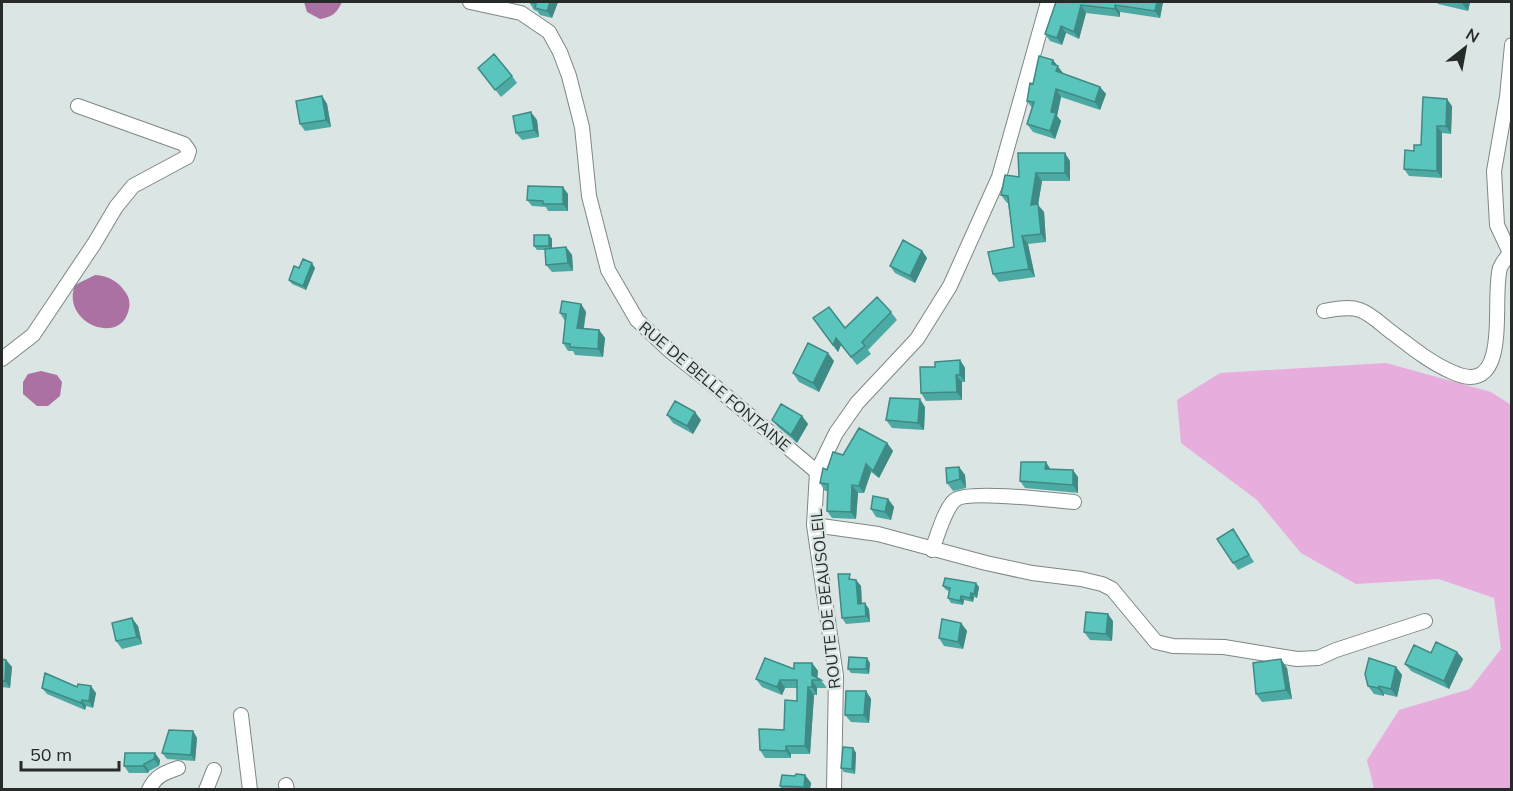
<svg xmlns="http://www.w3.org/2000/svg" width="1513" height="791" font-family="Mulish,sans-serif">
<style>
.green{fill:#e6addd}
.water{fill:#ab71a3}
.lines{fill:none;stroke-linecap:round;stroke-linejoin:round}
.minor-casing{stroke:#7e8785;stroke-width:16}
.minor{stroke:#fff;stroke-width:14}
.wall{fill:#4da9a3}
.shaded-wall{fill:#3f8a84}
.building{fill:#5ac5bd;stroke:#3f8a84;stroke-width:1.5}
.labels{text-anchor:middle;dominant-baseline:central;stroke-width:5;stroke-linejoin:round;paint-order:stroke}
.street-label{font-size:16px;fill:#262a29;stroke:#dbe5e4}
</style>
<rect width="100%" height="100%" fill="#dbe5e4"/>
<!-- green -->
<path class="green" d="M1386,363L1491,392L1511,405V789H1374L1367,760L1399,710L1470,689L1501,649L1494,598L1439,579L1356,584L1301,553L1257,500L1181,443L1177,400L1220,373Z"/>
<!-- water -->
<path class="water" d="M304,2H342C337,13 332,17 320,19L307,12Z
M95,275C109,276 118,281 126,293C131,300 130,308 127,315C115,344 61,321 75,285Z
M41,371L57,375L62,382L60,396L48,406H37L23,394V382L28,374Z"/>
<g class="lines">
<defs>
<path id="minor" d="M470,2L521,13L549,32L560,52L569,76L582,127L589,196L608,270L637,320L670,351L712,384L817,472
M1512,45L1507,97L1494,171L1497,225L1512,257
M1324,311C1335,309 1349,306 1360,310C1371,314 1381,324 1390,331C1410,346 1429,362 1452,372C1513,400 1491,300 1500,268C1502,263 1506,258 1510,253
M2,359L33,335L94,244L116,207L133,186L187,157L189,151L184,144L78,106
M814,525L878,534L986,563L1032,573L1081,579L1102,584L1112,589L1156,642L1173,646L1224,647L1297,659L1318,658L1336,650L1425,621
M932,550C937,537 945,508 955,500C966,490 1054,500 1074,502
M241,715L250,790
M286,785L287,790
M149,790C155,776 164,773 178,768
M206,790L214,770
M834,790L836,676L814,525L817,472L836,433L857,403L917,339L950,286L999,177L1048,2"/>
</defs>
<!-- minor casing -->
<use href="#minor" class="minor-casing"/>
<!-- minor -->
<use href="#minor" class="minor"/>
</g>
<!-- wall -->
<path class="wall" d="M529,2H558L552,18L540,15L537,11L534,10Z
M1056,2H1163L1160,18L1120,12V17L1086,13L1079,39L1066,33L1062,45L1050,41L1045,34Z
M1436,2H1470L1468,11L1438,4Z
M1053,60L1063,74L1100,87L1106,94L1100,110L1061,97L1057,116L1061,121L1055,139L1033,132L1027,124L1032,108L1027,101L1033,84Z
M478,68L512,76L517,83L501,97Z
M322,96L327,104L331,127L305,131L300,124Z
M1452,106L1451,134L1442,133V178L1409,176L1404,169L1421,145Z
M537,120L539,137L522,140L516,133Z
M1070,161V181H1042L1038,205L1044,212L1046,242L1028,244L1035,277L999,282L993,274L1014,247L1008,203H1007L1001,195L1019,177Z
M568,194V211H548L546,207L532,206L527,200Z
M549,235L552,239V248L566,247L572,255L573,271L552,272L546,265L545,250H537L534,246Z
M922,251L927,258L915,283L895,273L890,266Z
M315,268L306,290L292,284L289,280Z
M581,304L586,312L584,328L599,330L605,338L603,357L575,355L573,351H568L563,343L565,321L560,313Z
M891,312L897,320L868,350L871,354L857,365L841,345L838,352L813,318L845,328Z
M960,360L965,368V382H962V400L926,401L921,393L935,367Z
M834,361L819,392L799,382L793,373Z
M925,407L924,430L892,428L886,420Z
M667,415L701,420L693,434L673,423Z
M802,416L808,424L797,443L778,427L772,420Z
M887,443L893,451L879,478L871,472L864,493H858L856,519L832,518L827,511L828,491H825L820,483L827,470L843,455Z
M959,467L965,475L966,488L953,491L947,483Z
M1051,469L1078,477V493L1025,488L1020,481Z
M888,499L894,507L891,520L876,517L871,509Z
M1233,529L1254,562L1238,570L1217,539Z
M854,579L856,580L861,586L862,604L869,609L870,622L846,624L842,618Z
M943,586L979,587L977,598L974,597L973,602L964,600L963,605L951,603L948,598L949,591L946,590Z
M1113,621L1112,641L1090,640L1084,632Z
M961,623L967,631L963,649L944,646L939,638Z
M138,626L142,644L122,649L116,641Z
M1457,652L1463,659L1449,689L1411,671L1405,664L1431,653Z
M2,659L6,660L12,667L10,688L2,687Z
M812,663L818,671L817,678L821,680L827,688H817V695H814L810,754H791V758H765L760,750L784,730L797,701V688H785L782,695L762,687L756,679Z
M870,663L869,674L851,673L848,669Z
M1396,667L1402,675L1397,697L1384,694V696L1374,694L1368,686Z
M1287,668L1292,699L1262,702L1256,694Z
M77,687L96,693L93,708L86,706L85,710L47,694L42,688Z
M866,691L871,699L869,723L851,722L845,715Z
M193,731L197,738L195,761L167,759L162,753Z
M853,748L856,753L855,774L844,772L841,768Z
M125,753L160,760L159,766L149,771L148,773H129L124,766Z
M805,775L811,783L810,789H782L780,786L795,776Z"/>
<!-- shaded-wall -->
<path class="shaded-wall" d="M550,2H558L552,18L547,11Z
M1157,2H1163L1160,18L1155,11Z
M1462,2H1470L1468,11L1462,3Z
M1081,5L1086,13L1079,39L1074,32Z
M1115,5L1120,12V17L1115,9Z
M1061,26L1066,33L1062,45L1057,38Z
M1053,60L1063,73L1062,79L1052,64Z
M1100,87L1106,94L1100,110L1095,102Z
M1056,89L1061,97L1057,116L1061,121L1055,139L1050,131L1051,112Z
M322,96L327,104L331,127L326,120Z
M1447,99L1452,106L1451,134L1446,126Z
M531,112L537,120L539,137L534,130Z
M1437,126L1442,133V178L1437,171Z
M1065,153L1070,161V181L1065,173Z
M1036,173L1042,181L1038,205L1044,212L1046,242L1041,234L1031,205Z
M563,187L568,194V211L563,204Z
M549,235L552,239V250L549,246Z
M1022,236L1028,244L1035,277L1029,269Z
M566,247L572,255L573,271L568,263Z
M922,251L927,258L915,283L910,276Z
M312,263L315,268L306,290L303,286Z
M581,304L586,312L582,336L577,328Z
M599,330L605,338L603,357L598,349Z
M836,338L841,345L838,352L833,345Z
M828,353L834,361L819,392L813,383Z
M960,360L965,368V382L960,375Z
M956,375L962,382V400L957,392Z
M920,399L925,407L924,430L918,423Z
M695,412L701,420L693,434L687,426Z
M802,416L808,424L797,443L791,435Z
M887,443L893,451L879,478L873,471Z
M1046,462L1051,470L1045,469Z
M866,464L871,472L864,493L859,486Z
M959,467L965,475L966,488L960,479Z
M1073,470L1078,477V493L1073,485Z
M852,485L858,493L856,519L851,512Z
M888,499L894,507L891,520L885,512Z
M856,580L861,586L862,610L858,604Z
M976,583L979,587L977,598L974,594Z
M971,593L974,597L973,602L970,598Z
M961,596L964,600L963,605L960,601Z
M865,603L869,609L870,622L866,616Z
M1108,614L1113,621L1112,641L1106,634Z
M132,618L138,626L142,644L137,637Z
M961,623L967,631L963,649L958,642Z
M1457,652L1463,659L1449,689L1444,681Z
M867,658L870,663L869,674L866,669Z
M1281,659L1287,668L1292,699L1286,690Z
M6,660L12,667L10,688L5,681Z
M812,663L818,671L817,680L812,675Z
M1396,667L1402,675L1397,697L1391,689Z
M780,680L785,688L782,695L777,687Z
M812,680L817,688V695L812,687Z
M91,686L96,693L93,708L89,701Z
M1379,686L1384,694V696L1378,688Z
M808,687L814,695L810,754L805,746Z
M866,691L871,699L869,723L864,715Z
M82,700L86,706L85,710L81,703Z
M193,731L197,738L195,761L191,755Z
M786,746L791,754V758L786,751Z
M853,748L856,753L855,774L852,769Z
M155,753L160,760L159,766L154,759Z
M144,764L149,771L148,773L143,766Z
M805,775L811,783L810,789H805L804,787Z"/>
<!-- building -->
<path class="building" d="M529,2H550L547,11L535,8L536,4Z
M1056,2H1157L1155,11L1115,5V9L1081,5L1074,32L1061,26L1057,38L1045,34Z
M494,54L512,76L495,90L478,68Z
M1039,56L1053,60L1052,64L1058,66L1056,71L1100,87L1095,102L1056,89L1051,112L1056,113L1050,131L1027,124L1034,102L1027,101L1030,83L1033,84Z
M322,96L326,120L300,124L296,101Z
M1423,97L1447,99L1446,126H1437V171L1404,169L1405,150L1414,151V145H1421Z
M531,112L534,130L516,133L513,116Z
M1018,153H1065V173H1036L1031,205L1038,204L1041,234L1022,236L1029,269L993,274L988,252L1014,247L1008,196L1001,195L1005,175L1019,177Z
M528,186L563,187V204H543V201L527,200Z
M534,235H549V246H534Z
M903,240L922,251L910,276L890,266Z
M566,247L568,263L546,265L545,249Z
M303,259L312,263L303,286L289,280L294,266L299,268Z
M877,297L891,312L862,342L865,346L851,357L836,338L833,345L813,318L829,307L845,328Z
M562,301L581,304L577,328L599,330L598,349L570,347V344L563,343L566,314L560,313Z
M808,343L828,353L813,383L793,373Z
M960,360V375H956L957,392L921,393L920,367H935V362Z
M890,398L920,399L918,423L886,420Z
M675,401L695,412L687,426L667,415Z
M781,404L802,416L791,435L772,420Z
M859,428L887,443L873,471L866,464L859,486L852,485L851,512L827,511L828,484L820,483L823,468L827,470L833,452L843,455Z
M1021,462H1046L1045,469L1073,470V485L1020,481Z
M959,467L960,479L947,483L946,468Z
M873,496L888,499L885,512L871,509Z
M1233,529L1249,555L1233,563L1217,539Z
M838,574H850L849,579L856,580L858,604L865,603L866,616L842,618Z
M945,578L976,583L974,594L971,593L970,598L961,596L960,601L948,598L950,588L943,586Z
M1086,612L1108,614L1106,634L1084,632Z
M132,618L137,637L116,641L112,623Z
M942,619L961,623L958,642L939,638Z
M1436,642L1457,652L1444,681L1405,664L1414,645L1431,653Z
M849,657L867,658L866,669H848Z
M765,658L794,669V663H812V675L821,680H812V687H808L805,746H786V751L760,750L759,729L784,730L785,700L797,701V680H780L777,687L756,679Z
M1369,658L1396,667L1391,689L1379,686L1378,688L1368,686L1365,674Z
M2,659L6,660L5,681L2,680Z
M1281,659L1286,690L1256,694L1253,663Z
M45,673L77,687L78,684L91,686L89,701L82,700L81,703L42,688Z
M846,691H866L864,715H845Z
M169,730L193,731L191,755L162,753Z
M843,747L853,748L852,769L841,768Z
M125,753H155L154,759L144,764L143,766H124Z
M796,774L805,775L804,787L780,786L782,775L795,776Z"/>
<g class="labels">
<!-- street labels -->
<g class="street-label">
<text transform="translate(715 386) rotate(40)">RUE DE BELLE FONTAINE</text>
<text transform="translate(825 599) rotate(-96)">ROUTE DE BEAUSOLEIL</text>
</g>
</g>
<!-- border -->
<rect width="1513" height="791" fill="none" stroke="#262a29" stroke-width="6"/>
<!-- north arrow -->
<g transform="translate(1465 48) rotate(31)" stroke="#dbe5e4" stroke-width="4.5" paint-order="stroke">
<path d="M0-4.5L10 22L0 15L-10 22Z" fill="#262a29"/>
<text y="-9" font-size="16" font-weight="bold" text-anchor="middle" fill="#262a29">N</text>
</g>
<!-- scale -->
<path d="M21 761v9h98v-9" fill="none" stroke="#262a29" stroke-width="3"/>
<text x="30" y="761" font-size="18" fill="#262a29" stroke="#dbe5e4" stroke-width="4.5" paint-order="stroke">50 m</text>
</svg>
